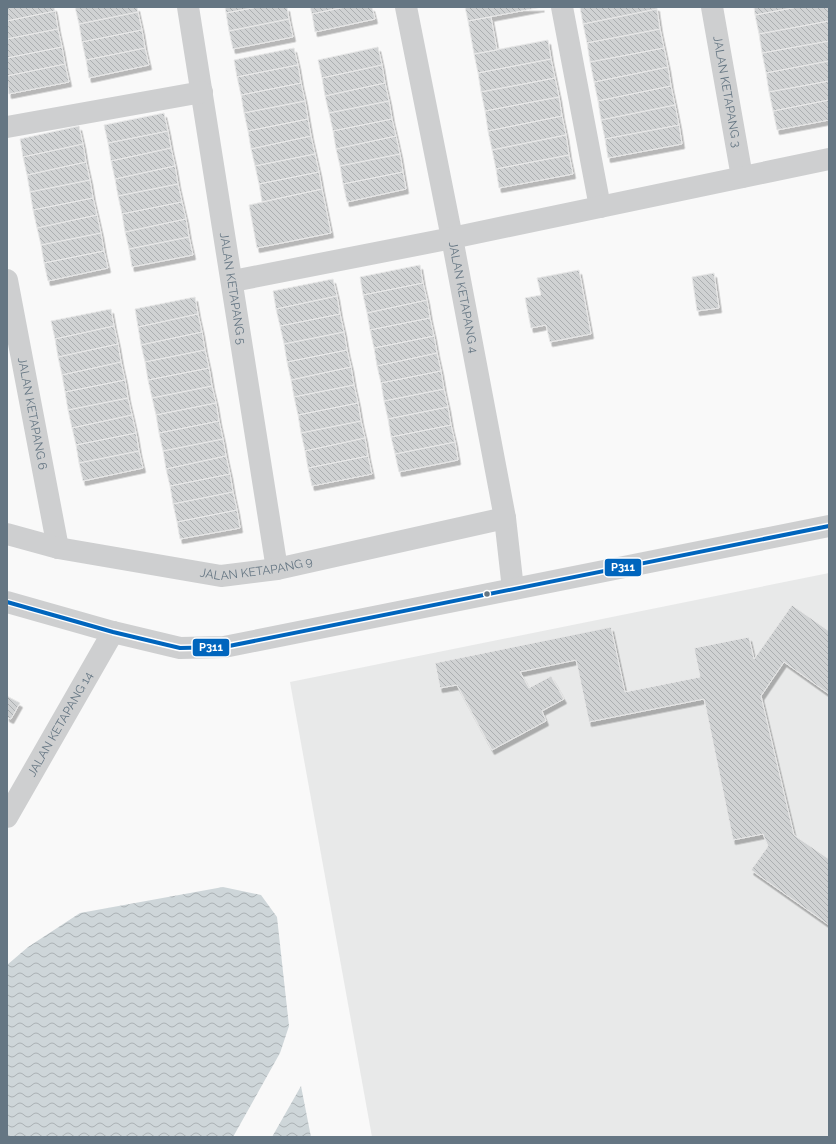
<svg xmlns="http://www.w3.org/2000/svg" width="836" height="1144" font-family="Raleway,sans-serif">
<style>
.built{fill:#e8e9e9}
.water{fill:url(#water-waves)}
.building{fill:url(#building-back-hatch);stroke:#e8e8e8;filter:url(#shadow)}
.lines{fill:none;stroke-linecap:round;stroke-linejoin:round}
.minor{stroke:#cecfd0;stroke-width:22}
.bus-1-casing{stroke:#fff;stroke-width:7}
.bus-1{stroke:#0065bd;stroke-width:4}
.bus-dot{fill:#657683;stroke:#fff;stroke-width:1.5}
.labels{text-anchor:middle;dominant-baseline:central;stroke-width:4;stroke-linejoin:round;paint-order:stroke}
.street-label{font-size:12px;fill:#657683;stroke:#fff}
.line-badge{stroke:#fff;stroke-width:1.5}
.badge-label{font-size:11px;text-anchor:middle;font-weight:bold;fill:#fff}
</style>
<defs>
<pattern id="water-waves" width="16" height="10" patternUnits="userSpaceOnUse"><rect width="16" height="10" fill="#ced6d9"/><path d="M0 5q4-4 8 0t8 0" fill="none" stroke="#abb2b5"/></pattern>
<pattern id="building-back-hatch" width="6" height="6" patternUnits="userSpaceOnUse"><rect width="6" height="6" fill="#d0d2d3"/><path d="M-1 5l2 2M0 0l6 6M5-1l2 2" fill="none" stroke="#acafb1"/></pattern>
<filter id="shadow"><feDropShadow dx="2.5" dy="4.5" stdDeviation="0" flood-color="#0004"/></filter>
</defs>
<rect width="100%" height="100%" fill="#f9f9f9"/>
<!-- built -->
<path class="built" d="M829,573V1137H372L290,682Z"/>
<!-- water -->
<path class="water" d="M223,887L261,895L277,917L289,1026L280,1053L233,1137H7V965L28,947L80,913Z
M301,1086L311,1137H272Z"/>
<!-- building -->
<path class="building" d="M7,7H54L55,11L7,21Z
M75,7H137L138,12L79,24Z
M225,7H258L226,13Z
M258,7H287L289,19L229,31L226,13Z
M310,7H345L312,14Z
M345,7H372L375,19L315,32L312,14Z
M465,7H542L468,21Z
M580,7H657V9L583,24Z
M754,7H798L755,15Z
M798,7H829V21L759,34L755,15Z
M657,9L660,29L587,43L583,24Z
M55,11L58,29L7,39V21Z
M138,12L142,30L82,42L79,24Z
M491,17L497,50L474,54L468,21Z
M289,19L293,37L233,49L229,31Z
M829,21V41L762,53L759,34Z
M58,29L62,47L7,58V39Z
M660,29L664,48L590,62L587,43Z
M142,30L145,48L86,60L82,42Z
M548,40L551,59L478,73L474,54Z
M829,41V61L766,73L762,53Z
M62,47L65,64L7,76V58Z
M378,47L382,65L322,78L318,60Z
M145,48L149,65L89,78L86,60Z
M294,48L298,65L237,77L234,60Z
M664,48L668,67L594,82L590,62Z
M551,59L555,78L481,92L478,73Z
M829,61V81L769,92L766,73Z
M65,64L69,82L9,94L7,76Z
M298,65L301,83L241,95L237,77Z
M382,65L385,83L325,96L322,78Z
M668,67L671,86L598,101L594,82Z
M555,78L559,97L485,111L481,92Z
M829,81V100L773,111L769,92Z
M301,83L305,101L244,113L241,95Z
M385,83L389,101L329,113L325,96Z
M671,86L675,105L601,120L598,101Z
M559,97L562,116L488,131L485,111Z
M829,100V120L777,130L773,111Z
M305,101L308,119L248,131L244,113Z
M389,101L392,119L333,131L329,113Z
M675,105L679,125L605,139L601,120Z
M164,113L168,131L108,143L104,125Z
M562,116L566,135L492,150L488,131Z
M308,119L311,136L251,149L248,131Z
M392,119L396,136L336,149L333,131Z
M679,125L682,144L608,158L605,139Z
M79,126L83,144L23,157L20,139Z
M168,131L171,148L111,161L108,143Z
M566,135L569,155L496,169L492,150Z
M311,136L315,154L255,166L251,149Z
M396,136L400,154L340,166L336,149Z
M83,144L86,162L27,175L23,157Z
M171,148L175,166L115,179L111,161Z
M315,154L319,172L259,184L255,166Z
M400,154L403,172L343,184L340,166Z
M569,155L573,174L499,188L496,169Z
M86,162L90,180L30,192L27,175Z
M175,166L178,184L118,196L115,179Z
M319,172L322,189L262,202L259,184Z
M403,172L406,189L347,202L343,184Z
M90,180L93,198L33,210L30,192Z
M178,184L182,202L122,214L118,196Z
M322,189L331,233L257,248L249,205Z
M93,198L97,215L37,228L33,210Z
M182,202L186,219L125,232L122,214Z
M97,215L101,233L41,245L37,228Z
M186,219L189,237L129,249L125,232Z
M101,233L104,251L44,263L41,245Z
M189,237L193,255L132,267L129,249Z
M104,251L108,268L48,281L44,263Z
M420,265L423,283L363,295L360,277Z
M579,270L591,334L550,342L546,325L531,328L525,298L541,295L537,278Z
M714,273L719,308L697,311L692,277Z
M333,279L337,296L276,309L273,291Z
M423,283L427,300L367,313L363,295Z
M337,296L340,314L280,326L276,309Z
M195,297L198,314L138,327L135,309Z
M427,300L430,318L370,330L367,313Z
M111,309L114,326L55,339L51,321Z
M198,314L202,332L141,345L138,327Z
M340,314L344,332L284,344L280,326Z
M430,318L434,336L374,348L370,330Z
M114,326L118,344L58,357L55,339Z
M202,332L205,350L145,362L141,345Z
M344,332L347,350L287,362L284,344Z
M434,336L437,353L377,366L374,348Z
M118,344L121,362L62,375L58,357Z
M205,350L209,368L148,380L145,362Z
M347,350L351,367L291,380L287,362Z
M437,353L441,371L381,383L377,366Z
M121,362L125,380L65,392L62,375Z
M351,367L354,385L294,397L291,380Z
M209,368L212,386L152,398L148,380Z
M441,371L444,389L384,401L381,383Z
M125,380L128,398L68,410L65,392Z
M354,385L358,403L298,415L294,397Z
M212,386L216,403L156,415L152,398Z
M444,389L448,407L388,419L384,401Z
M128,398L132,415L72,428L68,410Z
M216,403L219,421L159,433L156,415Z
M358,403L361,421L301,433L298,415Z
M448,407L451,425L391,437L388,419Z
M132,415L136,433L76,445L72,428Z
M219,421L223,439L163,451L159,433Z
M361,421L365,438L305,451L301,433Z
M451,425L455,442L395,454L391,437Z
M136,433L139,451L79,463L76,445Z
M365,438L368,456L308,468L305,451Z
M223,439L226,456L166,469L163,451Z
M455,442L458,460L399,472L395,454Z
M139,451L143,468L83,481L79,463Z
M226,456L230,474L170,486L166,469Z
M368,456L372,474L312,486L308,468Z
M230,474L233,492L173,504L170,486Z
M233,492L237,510L177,522L173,504Z
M237,510L240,528L180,539L177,522Z
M792,605L829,631V694L784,662L761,696L794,835L829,859V925L751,870L768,846L763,834L733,840L704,699L589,722L576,660L520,672L529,688L551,676L564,699L542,711L546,721L492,750L457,685L440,688L435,663L611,627L625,692L700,677L694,648L749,637L754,659Z
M7,696L20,703L11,719L7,717Z"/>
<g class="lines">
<!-- minor -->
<g class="minor">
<path id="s1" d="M188,7L277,569"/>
<path id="s2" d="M406,7L452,238L505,518L513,589"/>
<path d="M562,7L600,207"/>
<path id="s3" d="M712,7L742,177"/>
<path d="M7,127L202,92"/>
<path id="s4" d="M7,280L58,548"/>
<path d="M233,281L452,238L829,159"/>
<path id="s5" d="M7,534L58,548L221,576L277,569L505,518"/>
<path d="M7,602L113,632L180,648L224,647L829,526"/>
<path id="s6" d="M7,817L113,632"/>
</g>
<defs>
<path id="bus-1" d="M7,602L113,632L180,648L224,647L829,526"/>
</defs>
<!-- bus-1 casing -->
<use href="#bus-1" class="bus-1-casing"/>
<!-- bus-1 -->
<use href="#bus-1" class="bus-1"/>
</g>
<!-- markers -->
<circle class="bus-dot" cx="487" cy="594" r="3.5"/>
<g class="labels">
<!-- street labels -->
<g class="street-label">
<text stroke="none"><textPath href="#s3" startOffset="86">JALAN KETAPANG 3</textPath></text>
<text stroke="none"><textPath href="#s1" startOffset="285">JALAN KETAPANG 5</textPath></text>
<text stroke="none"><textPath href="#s2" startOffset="296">JALAN KETAPANG 4</textPath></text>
<text stroke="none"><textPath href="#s4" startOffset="136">JALAN KETAPANG 6</textPath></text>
<text stroke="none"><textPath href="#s5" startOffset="254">JALAN KETAPANG 9</textPath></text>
<text stroke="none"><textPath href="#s6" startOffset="107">JALAN KETAPANG 14</textPath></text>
</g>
</g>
<g class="line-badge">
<rect x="604" y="558" width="38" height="19" rx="4" fill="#0065bd"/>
<rect x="192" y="638" width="38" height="19" rx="4" fill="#0065bd"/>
</g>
<g class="badge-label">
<text x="623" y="571">P311</text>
<text x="211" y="651">P311</text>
</g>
<!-- border -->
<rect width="836" height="1144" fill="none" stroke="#657683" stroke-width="16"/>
</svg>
